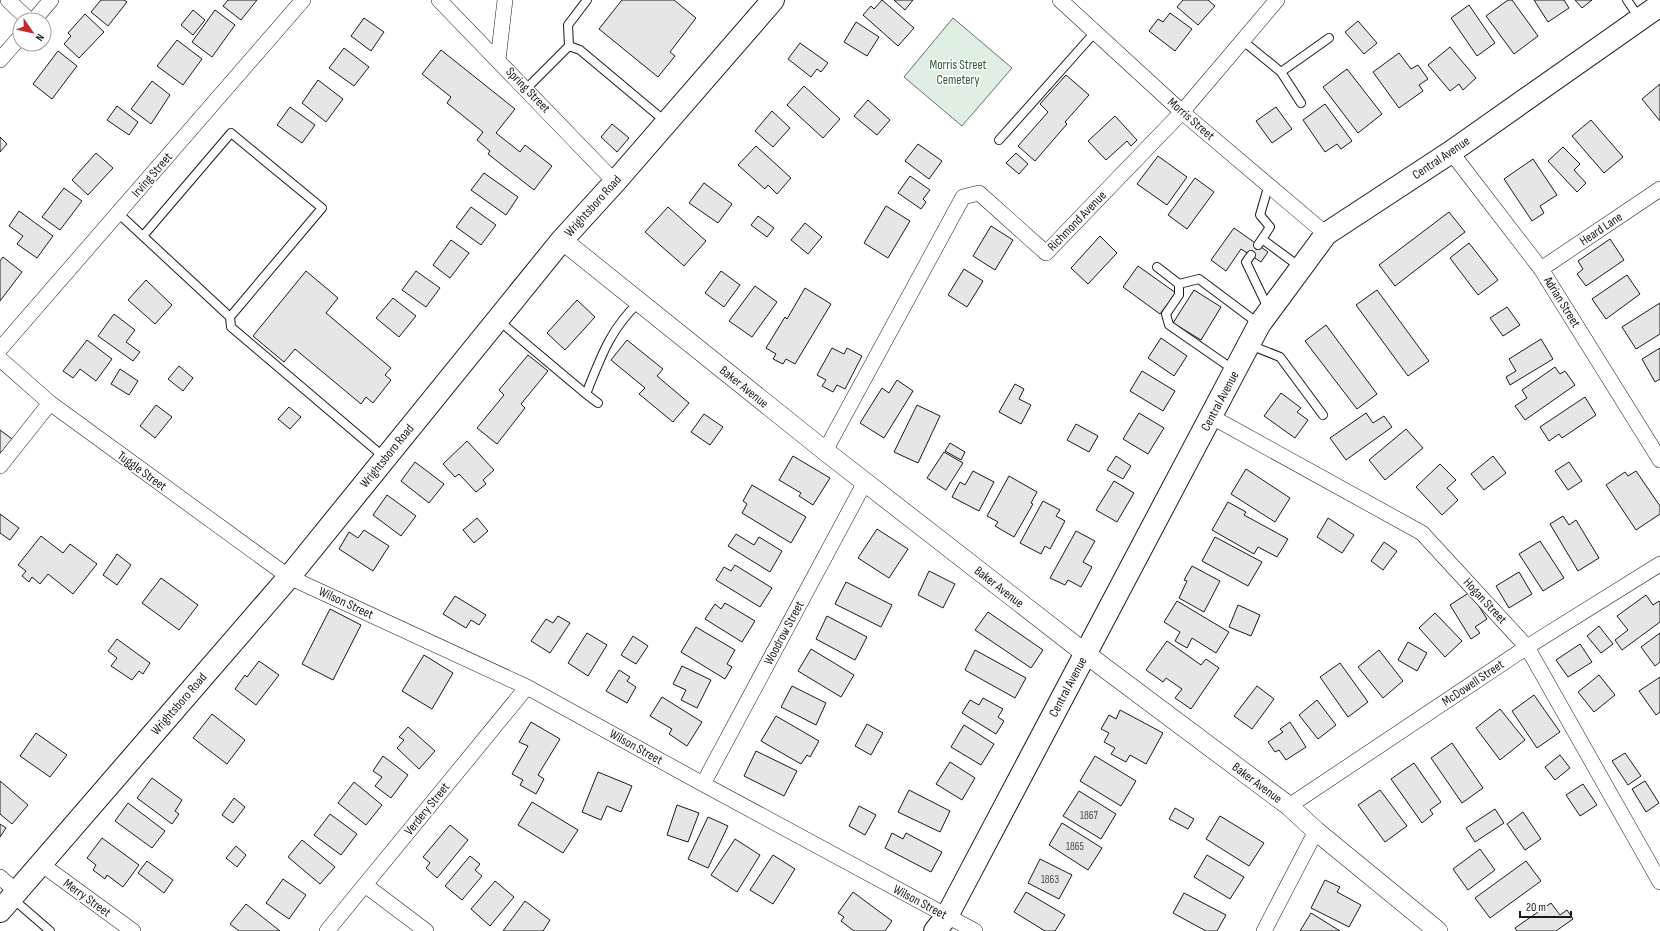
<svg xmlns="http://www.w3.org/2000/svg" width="1660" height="931" font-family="'Sofia Sans Condensed',sans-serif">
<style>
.green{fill:#e0efe3;stroke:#6a6a6a}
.building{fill:#e6e6e6;stroke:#1a1a1a}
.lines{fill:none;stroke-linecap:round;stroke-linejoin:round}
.service-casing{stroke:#1a1a1a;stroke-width:10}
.minor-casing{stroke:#1a1a1a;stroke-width:16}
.tertiary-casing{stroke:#1a1a1a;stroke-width:20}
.secondary-casing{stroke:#1a1a1a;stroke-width:24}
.service{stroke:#fff;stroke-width:8}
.minor{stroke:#fff;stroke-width:15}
.tertiary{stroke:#fff;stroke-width:19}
.secondary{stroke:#fff;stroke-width:22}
.labels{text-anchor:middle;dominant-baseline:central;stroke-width:3;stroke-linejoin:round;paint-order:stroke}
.number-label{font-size:11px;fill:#4d4d4d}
.park-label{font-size:13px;fill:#2b5a34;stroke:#fff}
.street-label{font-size:13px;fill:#1a1a1a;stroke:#fff}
</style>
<rect width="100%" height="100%" fill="#fff"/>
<!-- green -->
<path class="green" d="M953,18L1012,68L962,126L904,77Z"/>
<!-- building -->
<path class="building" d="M101,0H124L127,2L108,26L91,12Z
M228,0H257L241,20L223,6Z
M622,0H674L696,18L670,52L675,56L658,77L599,29Z
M882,0L914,28L898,46L863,15L871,6L874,9Z
M894,0H913L905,10Z
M1183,0H1208L1215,6L1198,25L1177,7Z
M1508,0H1512L1538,36L1514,54L1486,16Z
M1534,0H1564L1569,8L1548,22Z
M1575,0H1592L1582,8Z
M1469,5L1495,43L1477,56L1451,18Z
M193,10L205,20L193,35L181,25Z
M215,10L235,25L212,57L192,42Z
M1170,13L1192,29L1175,51L1149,31L1158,19L1163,22Z
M85,14L104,32L79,58L64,44L71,36L68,33Z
M364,18L384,32L371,51L351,36Z
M1358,21L1377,43L1364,54L1345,32Z
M856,22L879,37L867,56L844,42Z
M177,40L202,59L183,85L157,66Z
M800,43L828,63L821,72L817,69L811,77L788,59Z
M1450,47L1476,78L1463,90L1459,84L1450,91L1428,65Z
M344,48L369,67L354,86L329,68Z
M441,50L515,109L496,133L520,152L525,145L552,166L534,190L488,154L490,151L477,140L483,132L447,103L451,97L422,74Z
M58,51L77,66L52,99L33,84Z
M1399,53L1411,69L1418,65L1428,79L1419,85L1423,91L1399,108L1373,72Z
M1347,69L1382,114L1358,133L1323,87Z
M1066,75L1089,95L1065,122L1067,124L1035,161L1018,146L1048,112L1040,104Z
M318,80L343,99L326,122L302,103Z
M152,81L170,95L151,124L131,109Z
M1660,84V121L1642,99Z
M804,86L840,119L823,138L787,105Z
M868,100L890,120L877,135L854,116Z
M1325,104L1352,141L1341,149L1337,144L1325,152L1303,120Z
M117,106L138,122L129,135L107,120Z
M290,107L315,125L302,143L277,125Z
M1276,107L1292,129L1272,143L1256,121Z
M772,111L790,128L773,147L755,131Z
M1115,116L1137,140L1131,146L1127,141L1106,160L1088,141Z
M1591,120L1623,157L1604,173L1572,136Z
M612,124L629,138L617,152L601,137Z
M0,137L7,144L0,152Z
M918,144L942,161L929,179L905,161Z
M756,146L791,178L777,194L768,185L765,189L738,165Z
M1563,147L1580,164L1574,170L1586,183L1577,192L1548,161Z
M96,153L113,168L88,195L72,180Z
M1016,153L1028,164L1019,174L1006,163Z
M1158,156L1187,177L1167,205L1137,184Z
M1533,159L1557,195L1540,206L1544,213L1532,221L1504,179Z
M484,173L518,197L506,215L471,190Z
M910,176L930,190L923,199L926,202L921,209L898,193Z
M1195,178L1214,192L1187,229L1168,215Z
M704,183L732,204L718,223L689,203Z
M64,188L82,201L60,230L42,217Z
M886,206L910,221L888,258L864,243Z
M471,207L496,225L481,245L456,227Z
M668,207L706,241L684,266L645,232Z
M19,211L53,236L37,258L17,244L23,236L9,226Z
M1449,212L1465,232L1395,286L1379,265Z
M758,216L774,228L767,237L751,225Z
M805,223L822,237L808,254L791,240Z
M991,226L1013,240L995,270L973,256Z
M1234,228L1268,252L1261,262L1241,249L1226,271L1211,260Z
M1100,236L1117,253L1088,284L1071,268Z
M1610,239L1624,260L1586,286L1577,274L1583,269L1578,261Z
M451,240L469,253L450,278L433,265Z
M1469,243L1498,280L1478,295L1450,258Z
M3,257L22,272L0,301V261Z
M1138,266L1176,293L1160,314L1123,287Z
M964,269L983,281L967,307L948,295Z
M306,271L338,298L326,313L391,368L385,375L391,380L373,403L366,397L361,404L295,349L284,362L253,336Z
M416,271L440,288L426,307L402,290Z
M721,271L740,285L724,307L705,293Z
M1627,275L1640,294L1606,319L1592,299Z
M146,280L172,305L155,324L128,300Z
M755,286L777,302L752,337L729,321Z
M805,288L831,304L795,364L786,359L783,364L773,359L776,354L766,348L785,317L787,319Z
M1194,290L1221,307L1201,340L1173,323Z
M1377,290L1429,361L1408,376L1356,305Z
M393,298L416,316L399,337L376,318Z
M577,300L595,317L565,350L547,333Z
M1660,303V334L1636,349L1622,327Z
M1507,307L1520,325L1503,336L1490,318Z
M114,314L135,330L126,342L140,352L133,361L98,336Z
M1326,325L1377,394L1357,409L1305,341Z
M1161,338L1187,356L1174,376L1148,358Z
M1541,339L1553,359L1510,385L1506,377L1516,371L1509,359Z
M87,340L112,359L96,381L80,369L73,378L63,371Z
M627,340L663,369L657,376L689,403L673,422L639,394L645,388L611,360Z
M832,348L844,354L847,348L862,356L845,389L837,385L833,392L822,386L826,380L817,375Z
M1660,348V379L1655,382L1642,359Z
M528,355L548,371L521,404L525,408L497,444L477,428L504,395L499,390Z
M179,366L193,378L183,391L168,379Z
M1555,367L1560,374L1565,371L1575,385L1525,420L1515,406L1527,398L1522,390Z
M120,369L138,381L129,395L111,384Z
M1142,371L1175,391L1163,411L1130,391Z
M897,380L913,391L884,438L860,423L882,388L889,393Z
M1015,384L1024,389L1019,399L1031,405L1021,424L999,412Z
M1281,393L1301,408L1297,412L1308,420L1295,438L1264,416Z
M1585,397L1596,415L1562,438L1559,434L1549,441L1540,427Z
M156,405L172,417L155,438L140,426Z
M917,405L940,416L918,463L894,452Z
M289,407L301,417L290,429L278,419Z
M1139,413L1164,428L1148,454L1123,439Z
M1366,413L1373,423L1384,416L1392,427L1346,460L1330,438Z
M704,414L723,427L710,445L691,432Z
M1076,424L1098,436L1089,452L1067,440Z
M1406,429L1423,448L1385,480L1369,460Z
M0,430L12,439L0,454Z
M467,441L494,470L483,480L486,484L476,492L459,474L455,477L443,464Z
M950,443L965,452L961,460L945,451Z
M944,452L963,463L946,490L927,478Z
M793,456L830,478L813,505L799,496L801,493L779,480Z
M1116,456L1131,466L1123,479L1107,470Z
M1493,456L1506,473L1484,490L1471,474Z
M415,462L444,484L429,503L401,481Z
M1569,462L1582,481L1568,490L1555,471Z
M1440,464L1456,480L1447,488L1458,500L1442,515L1416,487Z
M1246,469L1290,498L1275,522L1231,494Z
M973,471L994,482L979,511L952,497L960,482L965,485Z
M1636,471L1660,506V514L1636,530L1606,485L1625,472L1628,476Z
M1009,476L1037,492L1031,503L1033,504L1014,537L995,526L998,522L987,516Z
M1114,481L1134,493L1117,522L1096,510Z
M752,485L806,517L791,543L742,513L747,504L743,501Z
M387,495L416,516L401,536L373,515Z
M1043,501L1060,510L1056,516L1065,521L1050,549L1045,546L1041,554L1020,543Z
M1228,502L1246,512L1244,515L1288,539L1277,557L1258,547L1254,554L1212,530Z
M0,514L19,528L10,540L0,533Z
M1563,516L1569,525L1576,520L1599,558L1578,571L1550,524Z
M477,518L488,531L474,543L463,530Z
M1328,518L1354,535L1342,553L1317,537Z
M877,529L908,549L889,578L858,558Z
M364,530L389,546L373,571L339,549L349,532L358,538Z
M1076,531L1095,541L1083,562L1092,567L1081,587L1068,580L1065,585L1050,578Z
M736,534L754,545L759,537L782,551L770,572L728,546Z
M41,536L63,553L70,544L97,564L73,594L48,574L40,584L32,577L29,582L22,576L26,571L18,565Z
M1215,537L1262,562L1248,586L1202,561Z
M1540,541L1564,578L1543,591L1519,554Z
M1384,542L1397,551L1383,570L1371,561Z
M117,554L131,565L117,585L103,575Z
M735,565L772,588L760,607L716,580L724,567L731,571Z
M1192,566L1220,581L1204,612L1179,598L1187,581L1184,580Z
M929,571L955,584L943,608L918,595Z
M1519,572L1532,594L1509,608L1496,586Z
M161,578L198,605L179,630L142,603Z
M846,582L892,605L881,627L835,604Z
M1470,592L1487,619L1475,627L1480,633L1471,639L1450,605Z
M1646,595L1653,605L1659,601L1660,603V622L1622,650L1615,640L1628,630L1617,616Z
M455,596L486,615L479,625L471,620L466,628L443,614Z
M1177,601L1229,632L1216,653L1192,638L1187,648L1175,641L1180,632L1164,622Z
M725,603L755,621L742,642L705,619L715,604L721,609Z
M1238,605L1260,615L1251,636L1229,627Z
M330,609L361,625L333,680L302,664Z
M988,612L1043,650L1031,668L975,630Z
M1435,613L1462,641L1445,657L1419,628Z
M558,616L570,623L550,653L531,641L546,619L553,623Z
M827,616L867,637L855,660L816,639Z
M1599,626L1613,644L1601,653L1587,636Z
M696,627L735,650L727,664L732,667L725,679L681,652Z
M587,633L607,645L588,676L568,663Z
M1660,633V662L1655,666L1641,647Z
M633,636L648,646L636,664L621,655Z
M117,639L150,663L143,674L139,671L132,680L111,666L117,658L108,651Z
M1167,641L1201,665L1206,659L1219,668L1191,709L1175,698L1182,689L1166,678L1163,682L1146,670Z
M1408,642L1427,653L1417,671L1398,660Z
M1580,644L1592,662L1568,677L1556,660Z
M811,649L854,675L841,697L798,671Z
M975,650L1026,678L1015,698L965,670Z
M1379,650L1403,681L1383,698L1358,667Z
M424,655L453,673L432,709L402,691Z
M259,661L279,675L256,705L235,689L245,675L247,677Z
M1340,663L1368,702L1348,717L1320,677Z
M682,666L711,680L697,708L681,700L686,690L673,684Z
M619,670L630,677L627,681L636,687L627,703L606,691Z
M1599,675L1615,695L1594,712L1578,692Z
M1660,677V712L1656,715L1639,691Z
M792,686L826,703L816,725L781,707Z
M1257,686L1274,699L1252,729L1234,716Z
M1534,695L1560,732L1537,748L1512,711Z
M662,697L702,722L687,746L669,734L672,729L650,716Z
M983,698L1003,709L998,717L1004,721L996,734L962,713L970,700L979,705Z
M1317,700L1336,725L1318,739L1299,715Z
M1500,709L1525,740L1500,760L1476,728Z
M1120,710L1163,733L1146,764L1130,755L1126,762L1111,754L1115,748L1104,742L1109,733L1101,729L1109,715L1116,719Z
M212,714L245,740L227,764L193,738Z
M776,716L819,741L810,757L807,755L801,764L761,741Z
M531,722L560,739L538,775L544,779L536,794L520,785L523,780L512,774L528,746L519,742Z
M1290,722L1306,747L1286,760L1279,750L1275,752L1268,742L1283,732L1280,729Z
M867,724L883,733L871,755L855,746Z
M964,725L994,744L981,765L951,747Z
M408,727L435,751L419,769L397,748L404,740L399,737Z
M36,733L67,755L50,777L20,756Z
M1452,743L1483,788L1462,803L1431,758Z
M756,751L797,771L784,796L744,776Z
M1625,753L1641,776L1628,785L1612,761Z
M1560,755L1570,768L1555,780L1545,767Z
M383,756L408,775L391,798L375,786L382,777L373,771Z
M1095,756L1136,781L1121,806L1080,781Z
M950,762L975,778L962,800L936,784Z
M1414,763L1441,802L1430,810L1433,814L1422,823L1391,779Z
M598,772L632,786L621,812L607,806L601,820L582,812Z
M152,778L182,800L175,811L179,814L172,824L137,798Z
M0,781L28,805L12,824L0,814Z
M1645,781L1659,803L1646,812L1632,789Z
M354,782L382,805L366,825L338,803Z
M1583,784L1597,805L1580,816L1566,795Z
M909,790L950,811L940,832L898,812Z
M1380,790L1407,826L1385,842L1358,805Z
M1079,791L1116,814L1101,839L1063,816Z
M234,798L245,807L233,823L222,815Z
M532,802L578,830L563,853L518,825Z
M128,803L165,831L152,848L115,821Z
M677,805L699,813L688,842L667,835Z
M859,806L876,815L865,835L849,826Z
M1175,808L1194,819L1188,829L1169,819Z
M1495,809L1504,823L1475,842L1466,828Z
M1523,812L1541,839L1525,850L1507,824Z
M330,814L357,834L341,855L314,835Z
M1220,816L1264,843L1249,866L1206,839Z
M708,817L728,826L708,868L688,859Z
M1062,823L1102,848L1088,870L1049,845Z
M0,824L6,828L0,837Z
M450,825L468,840L437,878L426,868L430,863L423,857Z
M892,833L903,839L906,833L942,852L931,872L885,848Z
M102,838L139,865L123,887L107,875L105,879L93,870L96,865L87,858Z
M735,839L760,855L737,892L711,875Z
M302,840L335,867L320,884L288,857Z
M236,846L246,855L237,867L226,858Z
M1480,849L1495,870L1468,890L1453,869Z
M773,855L795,869L773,904L750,890Z
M1207,855L1244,877L1230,899L1194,877Z
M470,856L480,864L475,870L482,876L462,900L445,886Z
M1040,859L1072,875L1059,899L1028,883Z
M147,861L173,880L164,893L138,873Z
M1526,861L1541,881L1490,918L1475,898Z
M283,879L306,895L289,919L266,903Z
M1325,880L1340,887L1337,892L1361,905L1349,927L1311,908Z
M495,881L514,897L490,926L471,909Z
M853,892L892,921L885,931H854L841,921L844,917L838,913Z
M1026,892L1065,915L1055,931H1045L1014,912Z
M1184,893L1226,915L1217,931H1206L1173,913Z
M525,901L550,920L543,931H503Z
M1551,903L1560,915L1567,910L1573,919L1556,931H1517L1515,928Z
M246,904L280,931H239L230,924Z
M1311,913L1340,931H1300Z"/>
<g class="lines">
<defs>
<path id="service" d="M1627,0L1640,19
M1243,41L1281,72L1301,103
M569,46L580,50L666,122
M1281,72L1329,38
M526,89L569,46L568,25L587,0
M999,140L1096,31
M118,213L230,317L231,327L384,457
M143,236L231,133L322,208L230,317
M1262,239L1300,267
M1258,245L1270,227L1260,215L1269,184
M1251,255L1246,262L1268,308
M1157,267L1179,284L1199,279L1259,324
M1179,284V295L1166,314L1169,325L1234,370
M498,320L586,394
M1250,345L1280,357L1323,415
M598,403L586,394C601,357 609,331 639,302
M12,898L50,931"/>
<path id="minor" d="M8,0L29,20
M439,0L615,182
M1060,0L1182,112L1326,234
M34,20L51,0
M0,60L20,37
M498,60L505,0
M1451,152L1541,269L1660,460
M1541,269L1660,189
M0,349L303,0
M0,359L50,403L289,577L527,687L703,784L975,931
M1212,417L1422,533L1527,647L1660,882
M825,451L963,197L979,193L1046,253L1182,112L1277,0
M0,466L50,403
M703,784L865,482
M1289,806L1527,647L1660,564
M41,864L133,931
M0,877L17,892
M365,885L426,931
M327,931L527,687
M1264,931L1316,831"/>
<path id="tertiary" d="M562,240L825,451L1086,654L1289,806L1316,831L1438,931"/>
<path id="secondary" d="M0,911L289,577L562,240L615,182L773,0
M935,931L947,916L1259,325L1326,234L1451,152L1660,5"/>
</defs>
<!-- service casing -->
<use href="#service" class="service-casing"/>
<!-- minor casing -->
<use href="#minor" class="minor-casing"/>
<!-- tertiary casing -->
<use href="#tertiary" class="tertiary-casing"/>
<!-- secondary casing -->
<use href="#secondary" class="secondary-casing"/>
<!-- service -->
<use href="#service" class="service"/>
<!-- minor -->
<use href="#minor" class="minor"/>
<!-- tertiary -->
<use href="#tertiary" class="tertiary"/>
<!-- secondary -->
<use href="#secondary" class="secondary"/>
</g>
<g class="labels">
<!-- number labels -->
<g class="number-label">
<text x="1089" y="815">1867</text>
<text x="1075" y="846">1865</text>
<text x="1050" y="879">1863</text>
</g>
<!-- park labels -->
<g class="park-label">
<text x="958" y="65">Morris Street<tspan x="958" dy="15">Cemetery</tspan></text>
</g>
<!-- street labels -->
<g class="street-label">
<text transform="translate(528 90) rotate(46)">Spring Street</text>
<text transform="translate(1191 119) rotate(41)">Morris Street</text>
<text transform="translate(1441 158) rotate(-34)">Central Avenue</text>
<text transform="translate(152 175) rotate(-49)">Irving Street</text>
<text transform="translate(593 206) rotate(-48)">Wrightsboro Road</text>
<text transform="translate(1077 221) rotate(-46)">Richmond Avenue</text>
<text transform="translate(1601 229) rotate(-34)">Heard Lane</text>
<text transform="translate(1562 302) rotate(58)">Adrian Street</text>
<text transform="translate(744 387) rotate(39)">Baker Avenue</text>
<text transform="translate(1220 401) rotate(-62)">Central Avenue</text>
<text transform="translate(387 456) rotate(-51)">Wrightsboro Road</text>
<text transform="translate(142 471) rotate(36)">Tuggle Street</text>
<text transform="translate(999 587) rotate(38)">Baker Avenue</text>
<text transform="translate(1485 601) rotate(47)">Hogan Street</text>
<text transform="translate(346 603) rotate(25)">Wilson Street</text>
<text transform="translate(784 633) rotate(-62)">Woodrow Street</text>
<text transform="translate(1473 683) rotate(-34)">McDowell Street</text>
<text transform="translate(1068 687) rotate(-62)">Central Avenue</text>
<text transform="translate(179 704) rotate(-49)">Wrightsboro Road</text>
<text transform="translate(636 747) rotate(29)">Wilson Street</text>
<text transform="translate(1257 783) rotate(37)">Baker Avenue</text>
<text transform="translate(427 809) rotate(-51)">Verdery Street</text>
<text transform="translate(87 898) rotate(36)">Merry Street</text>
<text transform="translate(920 902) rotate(28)">Wilson Street</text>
</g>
</g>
<!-- north arrow -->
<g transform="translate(32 32) rotate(124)"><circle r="19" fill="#ffffff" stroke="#a3a3a3"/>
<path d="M0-3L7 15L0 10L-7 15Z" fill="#c62828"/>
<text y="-6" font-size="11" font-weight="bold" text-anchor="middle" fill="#1a1a1a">N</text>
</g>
<!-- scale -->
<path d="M1520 911v6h51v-6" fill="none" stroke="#1a1a1a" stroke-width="2"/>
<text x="1526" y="911" font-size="12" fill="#1a1a1a" stroke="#ffffff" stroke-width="3" paint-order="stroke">20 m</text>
</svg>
